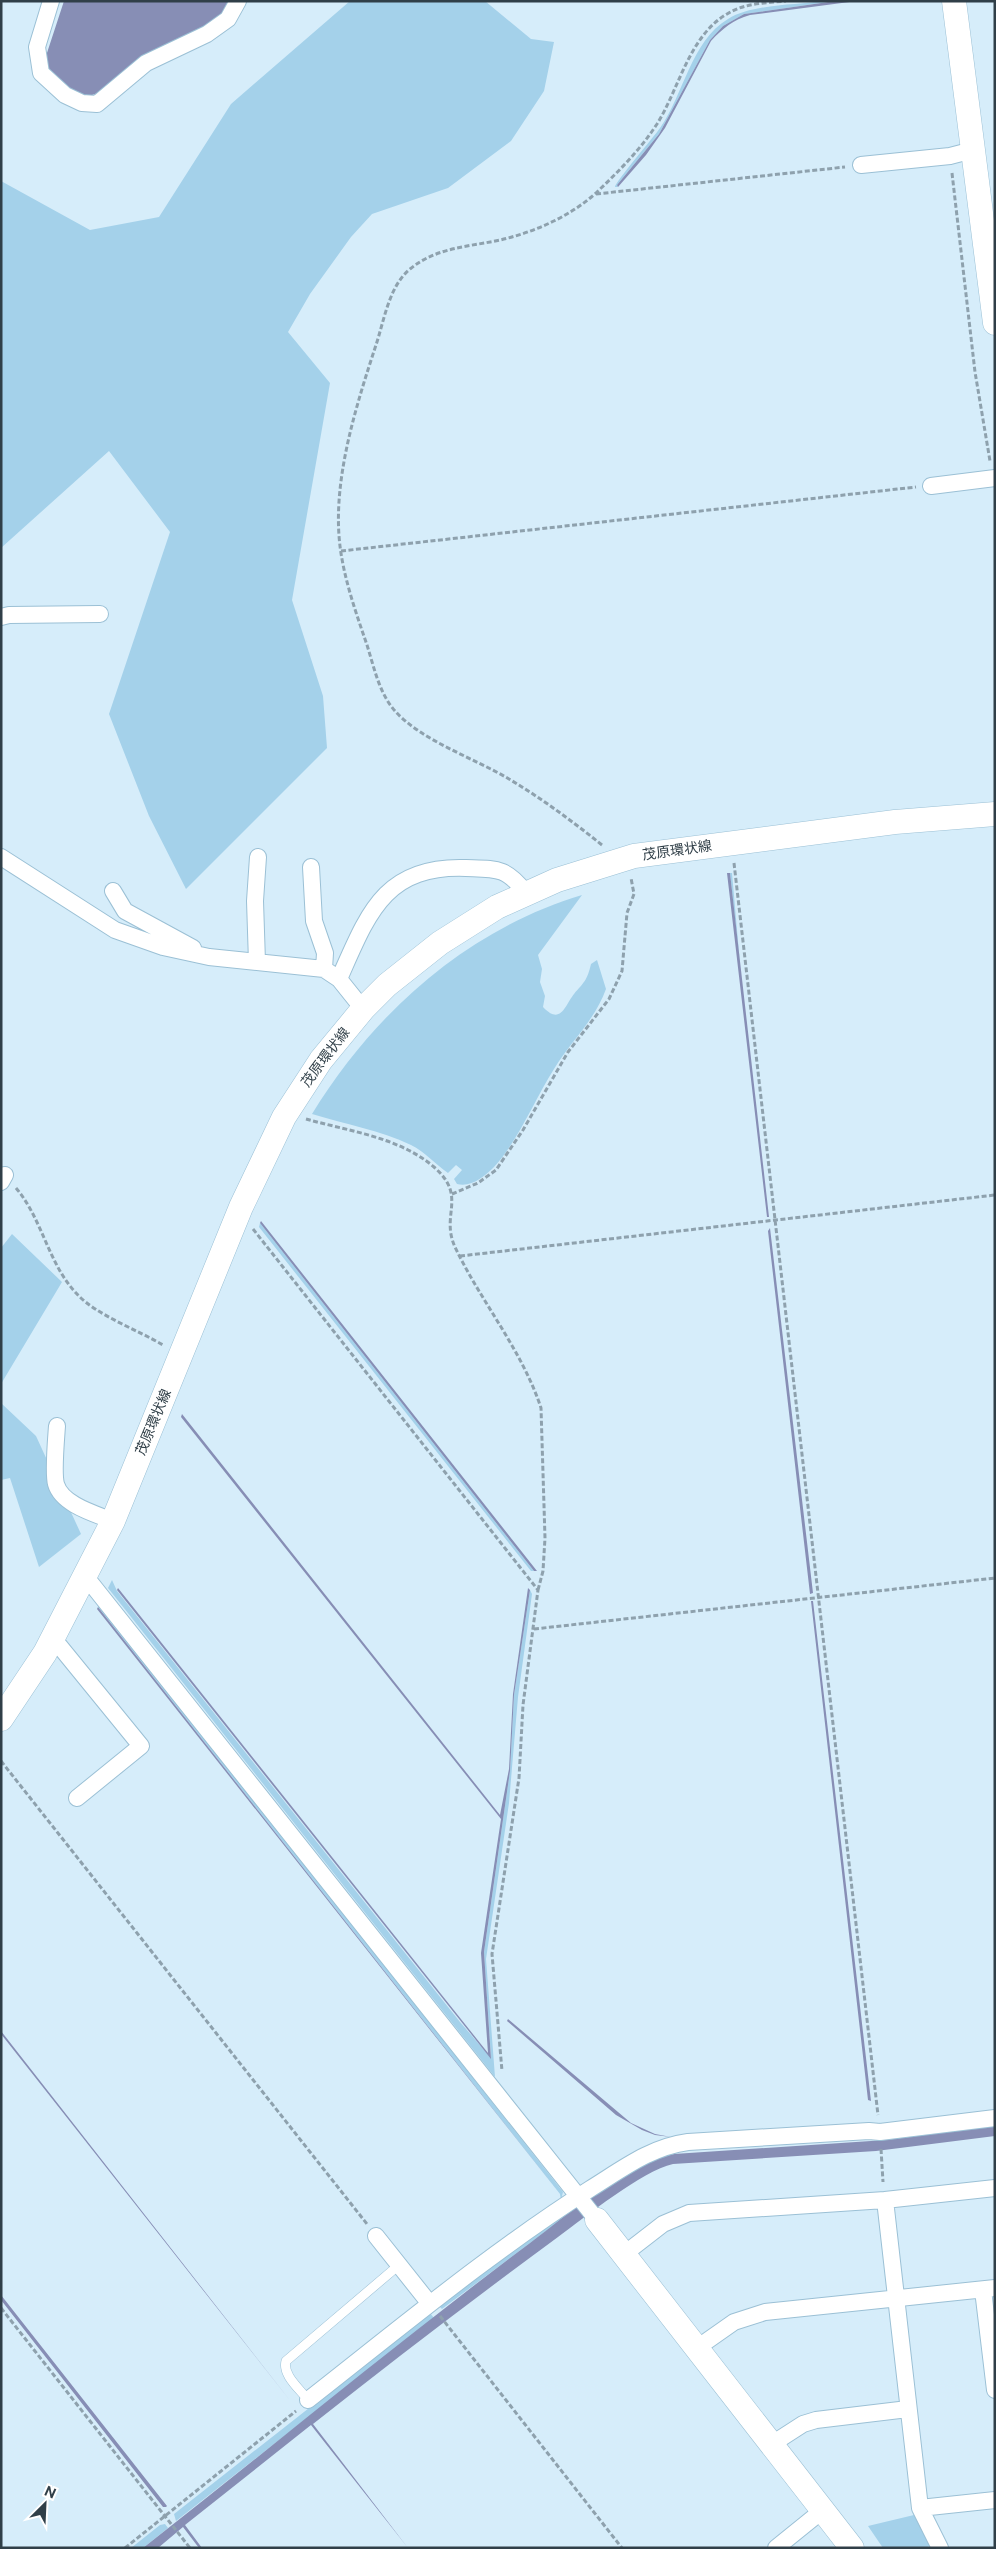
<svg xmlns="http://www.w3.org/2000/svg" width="996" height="2549" font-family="'Public Sans','Noto Sans JP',sans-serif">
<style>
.green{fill:#a4d1ea}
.water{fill:#878eb5}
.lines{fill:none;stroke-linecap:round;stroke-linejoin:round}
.lane-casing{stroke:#9bc0d5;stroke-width:10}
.street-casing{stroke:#9bc0d5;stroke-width:18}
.secondary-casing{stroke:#9bc0d5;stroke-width:25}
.path{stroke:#8ea1ad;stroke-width:3;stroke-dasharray:5 2.5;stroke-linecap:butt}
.lane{stroke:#fff;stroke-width:9}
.street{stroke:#fff;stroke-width:16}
.secondary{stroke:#fff;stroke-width:24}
.labels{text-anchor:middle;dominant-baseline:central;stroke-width:4.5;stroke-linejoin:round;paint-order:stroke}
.street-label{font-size:14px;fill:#303f48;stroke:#fff}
</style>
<rect width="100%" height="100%" fill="#d6edfa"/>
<!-- green -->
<path class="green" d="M350,1H485L531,39L554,42L544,91L511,141L448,188L372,214L351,237L310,294L288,332L330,383L292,600L323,696L327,748L186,889L149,816L109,714L170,532L109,451L1,548V181L90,230L159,217L231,104Z
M825,1H835L744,14L723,26L710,40L659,134L617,185L618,187H615C615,182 654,137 660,128C684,94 691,41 728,19C752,4 796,5 825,1Z
M730,873H732L740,964Z
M582,895L538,955L542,969L540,982L545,996L543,1007C561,1026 565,1005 574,994C584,982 587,981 591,964L597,960L606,989C595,1020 571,1041 554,1069C535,1099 518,1141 494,1167C485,1176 471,1188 457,1184L454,1179L462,1170L456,1165L448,1173C435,1164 425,1152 411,1145C380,1130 344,1124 312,1114C374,1013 466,930 582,895Z
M260,1223L534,1571H531L259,1227Z
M12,1234L62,1282L1,1384V1248Z
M1,1403L36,1436L81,1534L39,1567L10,1478L1,1480Z
M112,1580L117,1591L460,2022L491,2058L484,1952L510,1771L514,1695L530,1590L532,1594L518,1697L509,1803L486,1959L495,2077L135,1622L108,1588Z
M100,1604L563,2192L561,2200L560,2194L98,1607Z
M570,2209L574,2210L442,2309L439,2306Z
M430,2313L434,2318L176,2521L174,2514Z
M914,2515L930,2546L926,2548H883L868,2526Z
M165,2524L168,2528L143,2548H131L160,2525Z"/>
<!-- water -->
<path class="water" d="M64,1H238L228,19L107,90L86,97L75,95L47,70L45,59Z
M835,1H857L750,15C733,20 723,28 711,41L665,128L646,155L618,187L617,185L659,134L710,40L723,26L744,14Z
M727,873H730L769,1217H767Z
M261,1221L537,1571H534L260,1223Z
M770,1228L813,1593L810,1594L768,1231Z
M182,1414L500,1815L509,1769L513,1694L528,1588L530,1590L514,1695L510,1771L484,1952L491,2059L117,1590L118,1588L488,2053L481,1953L501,1819L181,1417Z
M811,1601H813L871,2101L868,2100Z
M98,1607L560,2194L97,1609Z
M508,2019L631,2123L655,2134L671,2137L655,2135L642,2130L616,2115L507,2021Z
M1,2031L292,2403L1,2034Z
M995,2126V2136L876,2151L673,2164C642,2171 585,2217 558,2237C475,2298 394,2360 313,2424L408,2548L311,2425L185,2525L202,2548H199L183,2527L158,2548H143C272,2447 399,2341 530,2243C569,2214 626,2162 674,2154L886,2140Z
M1,2295L167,2506L166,2507H163L1,2300Z"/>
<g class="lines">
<defs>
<path id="lane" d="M308,2400C300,2389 282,2375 286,2361L399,2265"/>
<path id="street" d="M51,1L37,47L41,73L65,95L82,103L97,104L146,63L207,34L228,19L238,1
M861,165L950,156L973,150
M931,486L995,478
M1,617L9,615L100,614
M1,857L115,930L163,947L209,957L324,969L339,979L363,1009
M311,867L314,921L325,953L324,969
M113,891L125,911L193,948
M257,962L255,901L258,857
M339,979C368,914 384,865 466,868C497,869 506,867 526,893
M1,1182L5,1175
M57,1426C56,1440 53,1473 56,1484C62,1505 96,1514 113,1521
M86,1577L597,2220
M53,1638L141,1746L77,1798
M885,2200L920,2508L995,2500
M376,2236L430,2304
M623,2255L663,2224L689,2213L885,2200L995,2188
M983,2290L995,2390
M697,2348L734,2322L765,2312L995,2288
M308,2400C400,2328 491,2252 590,2189C621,2170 650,2147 688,2142L869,2131L880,2132L995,2118
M772,2444L803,2424L816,2420L908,2409
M920,2508L940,2548
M776,2548L823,2510"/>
<path id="secondary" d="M954,1L995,323
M1,1719L45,1653L113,1521L241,1207L284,1117L321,1060L363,1009L387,985L440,943L497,907L557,880L634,856L895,822L995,814
M597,2220L852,2548"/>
</defs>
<!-- lane casing -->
<use href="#lane" class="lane-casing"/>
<!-- street casing -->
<use href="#street" class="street-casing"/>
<!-- secondary casing -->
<use href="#secondary" class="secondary-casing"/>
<!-- path -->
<path class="path" d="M952,173L975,372L990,461
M596,194L845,167
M341,551L916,487
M602,845C572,821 541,798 509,779C474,758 422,741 395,711C379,693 374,667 367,645C356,613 344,579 340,546C332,481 356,406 376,345C384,321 389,286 410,269C437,247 468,247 500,240C535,232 571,216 597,192C619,171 640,150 657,124C679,89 689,36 727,14C744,3 766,3 786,1
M734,863L878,2115
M306,1119C348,1131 399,1137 434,1167C468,1197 440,1214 455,1247C481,1302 522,1350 541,1408L545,1538L543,1571L538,1590
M16,1188C43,1220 48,1264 77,1294C96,1315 138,1330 163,1345
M452,1194L478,1183L496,1170L523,1130L568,1052L609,999L622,971L627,913L634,894L631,878
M253,1229L538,1590L523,1705L519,1778L492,1954L502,2071
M460,1256L995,1195
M534,1629L995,1578
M1,1761L367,2224
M881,2149L883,2182
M1,2308L190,2548
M440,2316L622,2548
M125,2548L296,2411"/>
<!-- lane -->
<use href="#lane" class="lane"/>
<!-- street -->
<use href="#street" class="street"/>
<!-- secondary -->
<use href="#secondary" class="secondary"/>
</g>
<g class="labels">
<!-- street labels -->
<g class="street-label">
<text transform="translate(677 850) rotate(-8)">茂原環状線</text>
<text transform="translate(325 1057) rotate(-53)">茂原環状線</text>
<text transform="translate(153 1422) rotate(-67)">茂原環状線</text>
</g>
</g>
<!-- border -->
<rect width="996" height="2549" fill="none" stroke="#303f48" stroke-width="5"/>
<!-- north arrow -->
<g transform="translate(45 2504) rotate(24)" stroke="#ffffff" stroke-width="4" paint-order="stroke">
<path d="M0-4L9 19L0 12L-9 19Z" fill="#303f48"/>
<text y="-8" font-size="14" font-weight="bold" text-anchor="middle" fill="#303f48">N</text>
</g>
</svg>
